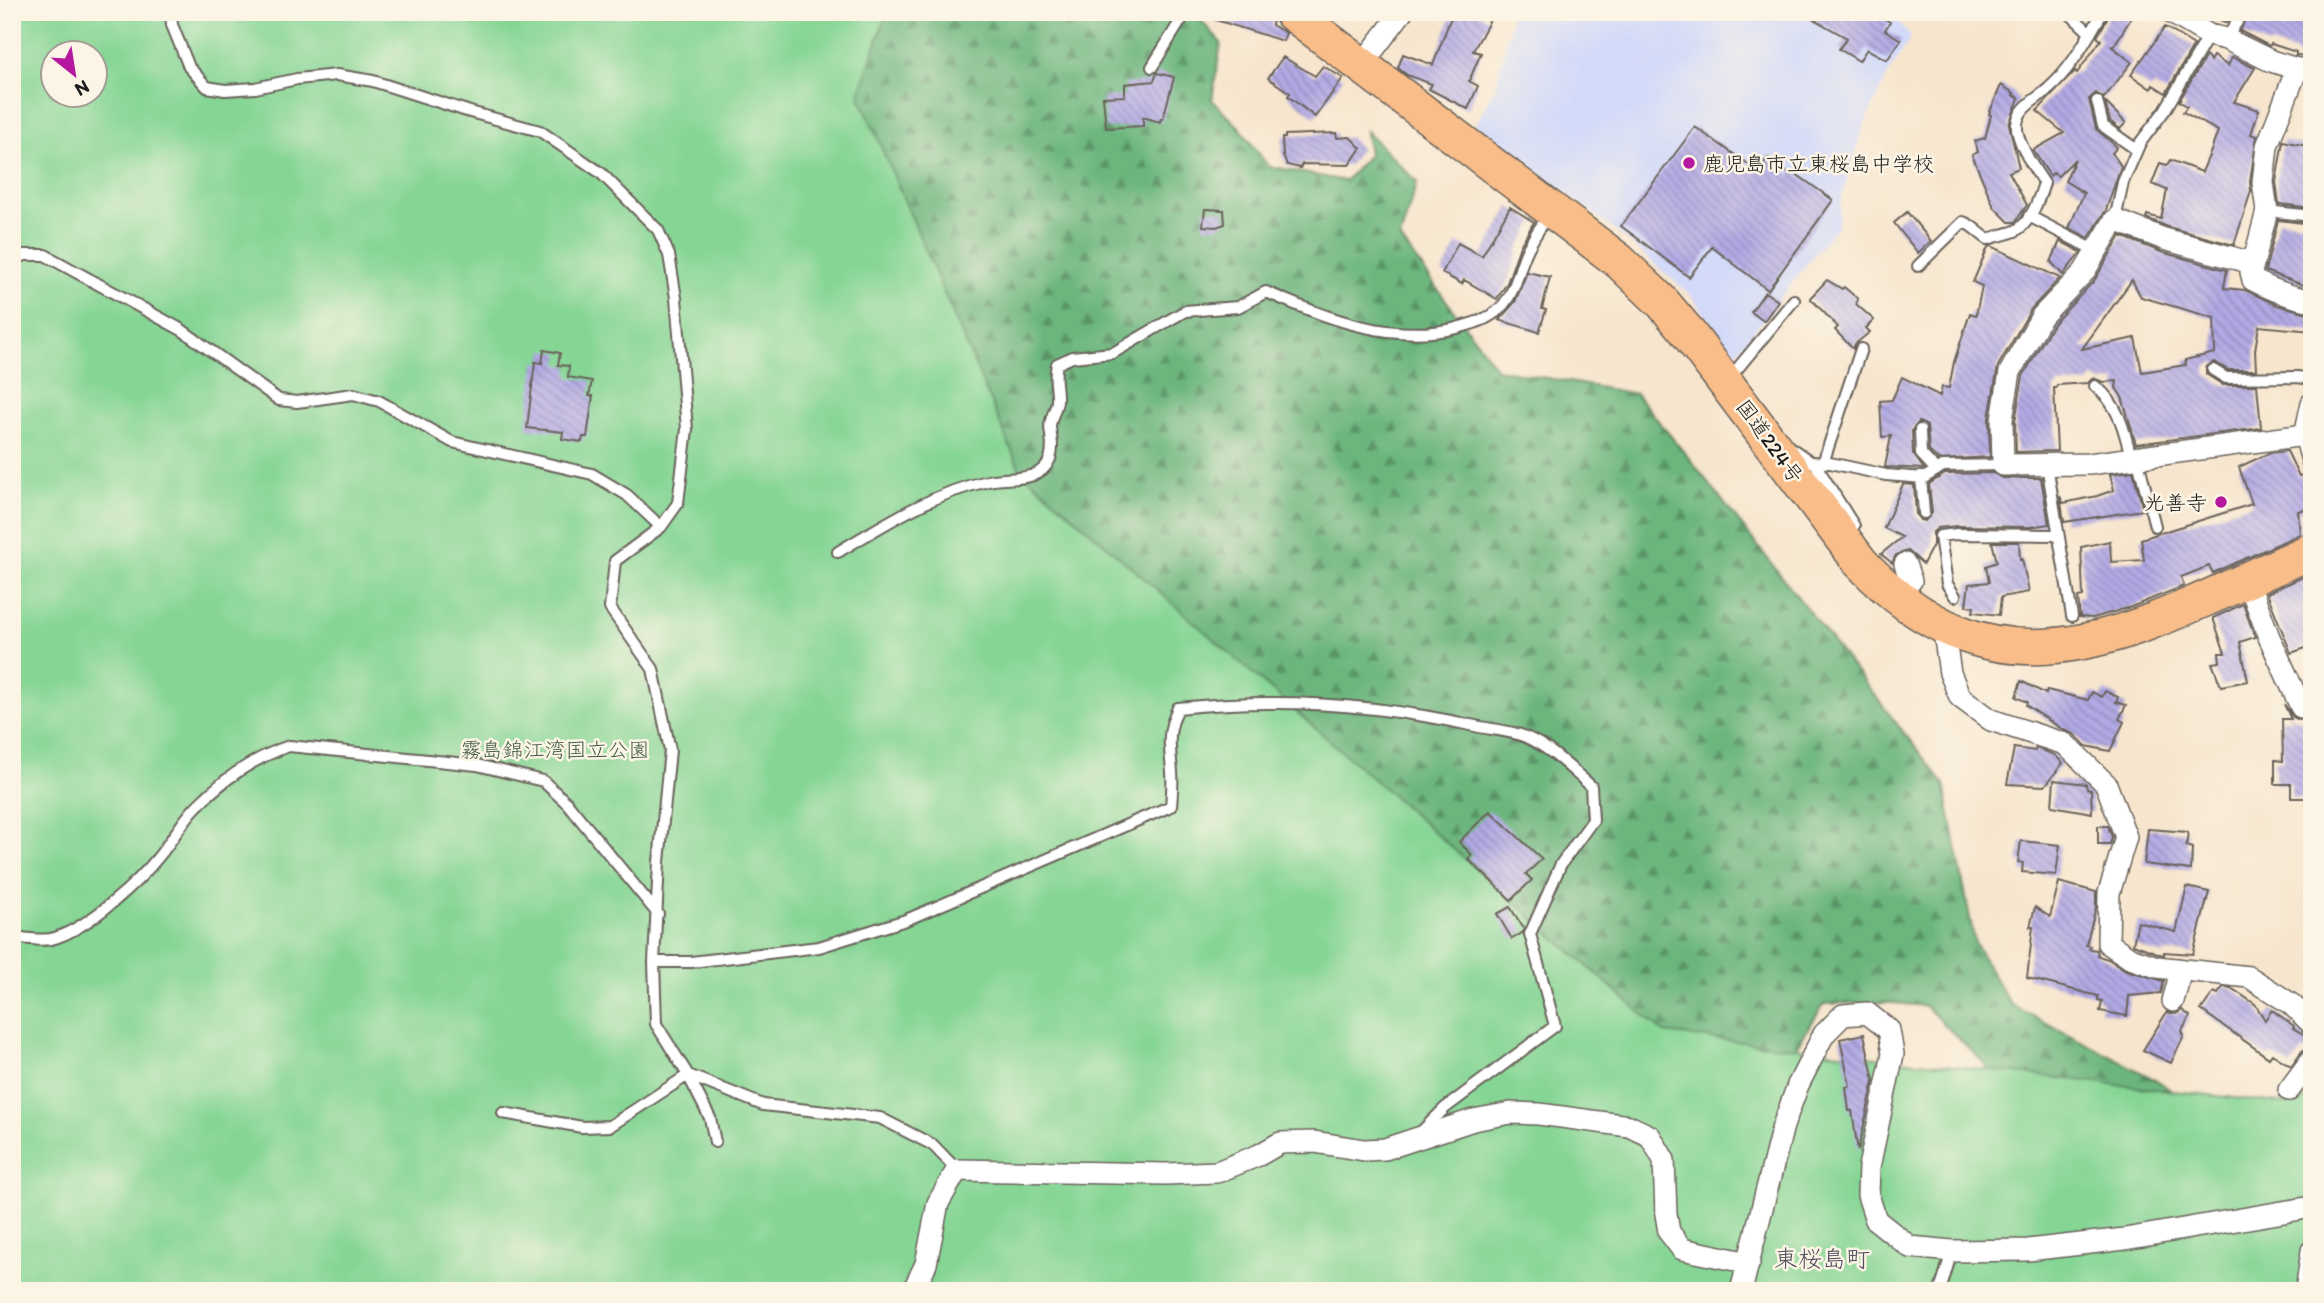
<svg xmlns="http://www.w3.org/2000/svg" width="2324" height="1303" font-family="Itim,'Klee One',sans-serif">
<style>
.built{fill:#d2d9f9}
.forest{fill:url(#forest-firs);stroke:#44694d;stroke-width:2;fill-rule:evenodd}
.green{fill:#85d594;stroke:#507858;stroke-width:2;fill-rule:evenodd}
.building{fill:url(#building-back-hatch);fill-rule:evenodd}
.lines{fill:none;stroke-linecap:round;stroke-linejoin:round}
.service-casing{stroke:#69625a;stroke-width:14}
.minor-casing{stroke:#69625a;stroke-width:24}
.trunk-casing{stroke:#69625a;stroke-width:38}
.service{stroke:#fff;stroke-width:10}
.minor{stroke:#fff;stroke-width:21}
.trunk{stroke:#f8bd89;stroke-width:35}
.poi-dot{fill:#b5179e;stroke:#fcf5e5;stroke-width:2.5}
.labels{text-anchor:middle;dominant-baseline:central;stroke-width:5;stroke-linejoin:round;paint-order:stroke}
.poi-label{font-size:21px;fill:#1c1c1c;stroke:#fcf5e5;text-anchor:start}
.street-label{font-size:21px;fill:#1c1c1c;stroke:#fcf5e5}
.park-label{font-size:21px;fill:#415d46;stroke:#fcf5e5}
.quarter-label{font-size:24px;fill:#514e62;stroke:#fcf5e5}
</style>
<defs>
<pattern id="forest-firs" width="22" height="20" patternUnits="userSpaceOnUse" patternTransform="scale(1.75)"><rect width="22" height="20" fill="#6cb67e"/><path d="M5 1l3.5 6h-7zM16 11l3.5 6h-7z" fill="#589366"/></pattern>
<pattern id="building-back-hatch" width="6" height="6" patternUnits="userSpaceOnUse" patternTransform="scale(1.75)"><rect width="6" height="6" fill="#b3aae5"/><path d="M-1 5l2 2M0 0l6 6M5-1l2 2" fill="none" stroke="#918ab9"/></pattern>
</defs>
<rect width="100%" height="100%" fill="#fcf5e5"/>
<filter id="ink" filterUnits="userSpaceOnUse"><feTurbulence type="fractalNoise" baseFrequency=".0143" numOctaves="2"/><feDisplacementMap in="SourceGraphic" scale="14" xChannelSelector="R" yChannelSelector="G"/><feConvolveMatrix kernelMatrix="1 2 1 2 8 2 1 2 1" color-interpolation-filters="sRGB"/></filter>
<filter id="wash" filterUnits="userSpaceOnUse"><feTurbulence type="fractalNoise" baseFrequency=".00686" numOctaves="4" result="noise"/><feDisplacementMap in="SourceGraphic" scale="28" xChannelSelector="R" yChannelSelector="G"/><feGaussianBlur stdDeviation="1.57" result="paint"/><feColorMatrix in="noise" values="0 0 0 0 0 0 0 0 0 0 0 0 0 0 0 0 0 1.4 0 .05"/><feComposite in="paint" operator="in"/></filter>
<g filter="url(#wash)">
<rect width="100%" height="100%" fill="#f7e5cd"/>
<!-- built -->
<path class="built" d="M1511,12H1891L1911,37L1886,78L1863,127L1841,200L1838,225L1734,356L1691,295L1606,223L1475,126L1496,86L1509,31Z"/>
<!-- forest -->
<path class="forest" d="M12,12H1194L1221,43L1212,100L1240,128L1268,166L1345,181L1369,155L1366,131L1417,182L1400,238L1497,369L1636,394L1692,462L1944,784L1975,944L2010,1004L2160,1082L2212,1122L2063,1171L1981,1060L1925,1006L1883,1002L1824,1004L1779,1074L12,1291ZM52,52H94V94H52Z"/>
<!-- green -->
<path class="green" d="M12,12H887L859,95L1020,470L1664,1033L2287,1104L2312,1097V1291H12ZM52,52H94V94H52Z"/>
<g id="blocks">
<!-- building -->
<path class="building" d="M1203,12H1245L1254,17L1273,20L1272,25L1286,33L1283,41L1203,16Z
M1453,12H1476L1490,20L1473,51L1481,53L1469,81L1478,86L1468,109L1429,89L1432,84L1407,75L1398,68L1403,54L1433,65Z
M1801,12H1873L1890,22L1885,30L1901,40L1887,60L1867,49L1859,61L1839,49L1847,38Z
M2111,12H2135L2113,47L2111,46L2132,62L2104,98L2096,93L2089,99L2096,129L2117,147L2112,153L2121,166L2106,210L2089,238L2069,228L2084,193L2065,181L2075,159L2058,176L2053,173L2050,176L2033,150L2064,133L2037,111L2075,71L2077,73L2101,40L2097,37Z
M2201,12H2232L2227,23Z
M2248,12H2312V56L2296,55V52L2271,44L2269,46L2240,31Z
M2165,27L2194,45L2166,93L2153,85L2151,89L2131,75Z
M2206,56L2210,61L2213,56L2228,66L2232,57L2255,68L2234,102L2259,110L2251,134L2257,136L2250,181L2251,191L2234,245L2168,227L2146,218L2147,215L2161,219L2167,190L2152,184L2160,163L2167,165L2170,160L2202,172L2211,151L2218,131L2183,112L2187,106L2179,101Z
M1283,57L1315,76L1323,66L1343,78L1315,117L1288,96L1290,93L1268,78Z
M1157,73L1174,77L1163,119L1161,118L1160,122L1143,117V126L1106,128L1103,97L1125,96V84L1154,81Z
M2001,85L2014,93L2013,95L2019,98L2009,124L2019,168L2009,172L2027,205L2015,222H2009L1994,207L1972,155L1978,152L1975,141L1985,138L1991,115L1989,114Z
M2105,102L2126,123L2120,129L2110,121Z
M1695,127L1758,171L1768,158L1791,175L1793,172L1833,200L1768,290L1712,247L1689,277L1621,226Z
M1336,133L1337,138L1350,137L1361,148L1349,165L1302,164L1300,168L1287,165L1283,156L1282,138H1285V135Z
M2283,141L2312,147V208L2279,204L2276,182Z
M1510,207L1534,222L1520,246L1507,283L1497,299L1464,280L1462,284L1442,273L1458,243L1482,256Z
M1205,209L1224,210L1225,224L1216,227L1203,226Z
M1907,212L1931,241L1918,253L1894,223Z
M2278,220L2312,224V288L2265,271Z
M2121,236L2161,252L2227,270L2224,288L2245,290L2277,305L2312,314V331L2259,326L2255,350L2256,370H2228L2214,362L2206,367V374L2223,385H2257L2261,428L2136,444L2122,397L2116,388L2117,381L2103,382L2093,378L2088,383L2057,385L2056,388H2054L2057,451L2016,452L2015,421L2023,376L2053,324L2094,281ZM2132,280L2141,297L2214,318L2215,353L2185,360L2186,365L2142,372L2135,338L2082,349Z
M2060,241L2081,252L2063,275L2051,262Z
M1991,246L2060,278L2031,309L1998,366L1989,418L1990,457L1938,460L1929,451L1927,426L1919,422L1912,430L1913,454L1924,469L1885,467L1891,436L1882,437L1880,401L1892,400L1902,377L1940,396L1942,387L1949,388L1954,362L1970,313L1976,315L1982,286L1973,282L1988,247Z
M1527,272L1550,277L1542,309L1546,310L1539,332L1499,320L1515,302Z
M1827,280L1842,289L1844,287L1858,299L1856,304L1874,320L1866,328L1870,332L1855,344L1853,349L1835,330L1838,327L1810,298Z
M1765,292L1778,301L1764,321L1751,312Z
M544,350L560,353L558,365L569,366L568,377L592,381L589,396H593L587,437H583L582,442L562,439L563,432L527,428L535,362L542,363Z
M2287,451L2299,476L2303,475L2312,487V507L2298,511L2300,534L2213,573L2209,566L2181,577L2184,586L2131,607L2093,618L2080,617L2078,597L2083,596L2081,547L2110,541L2111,562L2144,560L2141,539L2252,504L2239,467L2269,453Z
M2133,471L2143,510L2064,522L2060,496L2063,503L2097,496L2114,490L2110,474Z
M1993,473L2003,478H2041L2049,524L2030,527L1957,526L1938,528L1933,532V545L1923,564L1908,551L1896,555L1892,563L1881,554L1902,537L1884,528L1903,484L1914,485L1916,514L1920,520L1925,521L1932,513L1929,484L1945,474Z
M1992,542H2019L2020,560L2022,559L2029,592L2001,597L1999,615L1973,612L1974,607L1966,606L1969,584L1989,582L1986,566L1997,562Z
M2312,573V646L2291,653L2267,593Z
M2243,604L2255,637L2240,642L2248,681L2221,686L2212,663L2220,662L2219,653H2225L2213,618Z
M2021,681L2046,694L2047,690L2088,700L2092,692L2102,697L2105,691L2118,697L2116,702L2126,705L2119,719L2124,722L2110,751L2086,746L2074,734L2062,729L2026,705L2027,702L2016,697Z
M2284,704L2293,717L2299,720L2306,719L2312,714V798H2291V784H2275V760L2283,761L2282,719H2291Z
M2014,748L2035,751L2036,748L2055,755L2063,763L2045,786L2007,784Z
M2054,780L2086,784L2087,789L2091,790L2092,813L2052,806Z
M1490,811L1542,859L1526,874L1532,880L1511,900L1468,859L1472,855L1459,842Z
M2098,826H2108L2112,837L2110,844H2098Z
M2148,829L2188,832L2186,846L2192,848L2191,870L2144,864Z
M2021,841L2060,845L2056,875L2022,872L2023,863L2018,862Z
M2059,882L2096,892V907L2086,945L2090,946L2089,949L2097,950L2098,956L2108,959L2126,970L2164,981L2161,993L2129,996L2127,1016L2100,1011L2102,1001L2098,1000V996L2027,978L2033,927H2030L2035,907L2050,917Z
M2187,887L2209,892L2193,954L2164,952V955L2160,954L2133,944L2138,922L2176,932Z
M1510,907L1524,929L1522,933L1512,939L1497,914Z
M2223,987L2231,988L2255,1004L2265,1020L2272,1010L2294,1026L2293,1028L2312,1039V1046L2302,1051L2291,1066L2272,1054L2269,1058L2201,1010L2214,992L2218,994Z
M2182,1010L2190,1016L2182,1031L2184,1036L2171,1063L2143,1050L2167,1012L2176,1014Z
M1864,1034L1874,1081L1858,1151L1852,1111H1849L1846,1087L1850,1086L1840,1039Z"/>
</g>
</g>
<g filter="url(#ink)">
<use href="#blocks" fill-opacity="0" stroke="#69625a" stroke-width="2"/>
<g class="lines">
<defs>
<path id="service" d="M171,12L172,25L189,67L207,87L225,90L255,88L297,79L337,75L373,81L470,112L540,131L601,173L658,230L669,255L676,298L687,429L678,503L661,527L615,561L610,608L653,669L670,750L659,862L654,962L656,1024L688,1075L763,1105L880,1118L933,1145L957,1170
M2068,12L2090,33
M2226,39L2237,22L2240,12
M1152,67L1186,12
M2097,101L2103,126L2137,150
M2267,211L2312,216
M2029,216L2096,251
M2115,220L2123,182L2140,143L2165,110L2209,35
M12,263L24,255H45L182,330L279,400L297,402L353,394L379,401L452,442L592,474L627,495L661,527
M1918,266L1963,222C1973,225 1978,233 1988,239C1994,237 2010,233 2015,231C2031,223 2039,199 2044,183C2035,170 2015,140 2017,124C2019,106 2038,99 2049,88C2073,67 2086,39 2103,12
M2213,370L2226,378L2297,377L2312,379
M1728,380L1794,300
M2095,386C2118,403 2125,431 2131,458
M1920,430L1921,454L1936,470
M1791,448L1811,462L1830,463L1886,475L1924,478L1943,466L2003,465
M2137,457L2155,526
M1814,462L1854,526
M1823,463L1861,349
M2047,465L2072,616
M1921,477L1924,513
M838,552C886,523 933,493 988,481C1009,476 1040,484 1050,459C1054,448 1051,438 1050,427C1050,418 1056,410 1057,401C1058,387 1053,381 1057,364L1072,357L1113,353L1185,311L1238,307L1266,292C1327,318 1390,344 1457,328C1475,323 1492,319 1504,304C1516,289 1518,272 1525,255C1531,240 1541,227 1549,213
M1955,596L1947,584L1940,536L1957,534L2058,535
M12,937C25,938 43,942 55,938C89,927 138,883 160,855C172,840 182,822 195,808C221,781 254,758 289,746L477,765L543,781L567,803L658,914
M654,962H691L819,947L906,920L1171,806C1172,795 1173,783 1172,772C1170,746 1166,733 1178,708C1278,697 1377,704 1475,726C1493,730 1517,731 1532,740C1554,751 1572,770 1591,786L1593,820L1561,864L1530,934L1555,1026L1445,1108L1422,1131
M503,1113L582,1127L610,1126L688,1075L710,1118L715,1142
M1940,1291L1952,1251"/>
<path id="minor" d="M2170,12L2209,35L2226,39L2271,61L2297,69H2312
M1361,66L1402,12
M2297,69L2267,146L2263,182L2267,211L2251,272L2253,280C2272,290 2291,297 2312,301
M2252,263L2164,239L2115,220L2084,272L2042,316L2010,372L2002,420L2003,465L2089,464L2305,435
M2312,403L2305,435L2312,461
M1905,564L1911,581
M2247,578L2269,637L2301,707
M1943,626L1950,673L1960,697L1991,720L2065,744L2106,784L2126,837L2109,893L2108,943L2130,958L2157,967L2249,977L2291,1004L2312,1024
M2173,1001L2178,983V969
M2289,1090L2312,1059
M913,1291L926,1264L938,1203L957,1170L1166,1174L1217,1172L1259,1155L1280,1143L1314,1142L1364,1150L1385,1149L1473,1120L1511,1113L1539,1114L1629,1126L1650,1136L1664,1160L1666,1214L1669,1232L1682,1249L1749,1263
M1741,1291L1783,1126L1798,1085L1824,1034L1843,1015L1867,1013L1889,1030L1893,1054L1869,1167L1868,1195L1876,1220L1910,1247L1952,1251L2028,1250L2125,1239L2312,1207
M2306,1291L2312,1251"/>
<path id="trunk" d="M1291,12L1619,261L1663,303L1685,329L1861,563C2011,721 2150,619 2312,551"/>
</defs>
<!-- service casing -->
<use href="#service" class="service-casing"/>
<!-- minor casing -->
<use href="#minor" class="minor-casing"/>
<!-- trunk casing -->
<use href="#trunk" class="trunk-casing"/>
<!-- service -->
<use href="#service" class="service"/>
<!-- minor -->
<use href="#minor" class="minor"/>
<!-- trunk -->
<use href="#trunk" class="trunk"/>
</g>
</g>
<!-- markers -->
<g class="poi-dot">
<circle cx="1689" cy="163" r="7"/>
<circle cx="2221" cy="502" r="7"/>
</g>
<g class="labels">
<!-- poi labels -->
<g class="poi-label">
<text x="1703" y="163">鹿児島市立東桜島中学校</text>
<text x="2207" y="502" text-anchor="end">光善寺</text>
</g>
<!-- street labels -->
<g class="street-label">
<text transform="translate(1770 441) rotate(54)">国道224号</text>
</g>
<!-- park labels -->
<g class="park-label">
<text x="555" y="749">霧島錦江湾国立公園</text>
</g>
<!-- quarter labels -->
<g class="quarter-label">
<text x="1822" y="1258">東桜島町</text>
</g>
</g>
<!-- margin -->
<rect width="2324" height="1303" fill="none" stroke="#fcf5e5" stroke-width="42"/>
<!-- north arrow -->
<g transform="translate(74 74) rotate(150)"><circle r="33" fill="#fcf5e5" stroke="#a29e95" stroke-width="2"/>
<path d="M0-5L12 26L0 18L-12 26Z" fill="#b5179e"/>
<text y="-10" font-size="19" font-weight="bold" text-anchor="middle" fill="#1c1c1c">N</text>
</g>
</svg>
